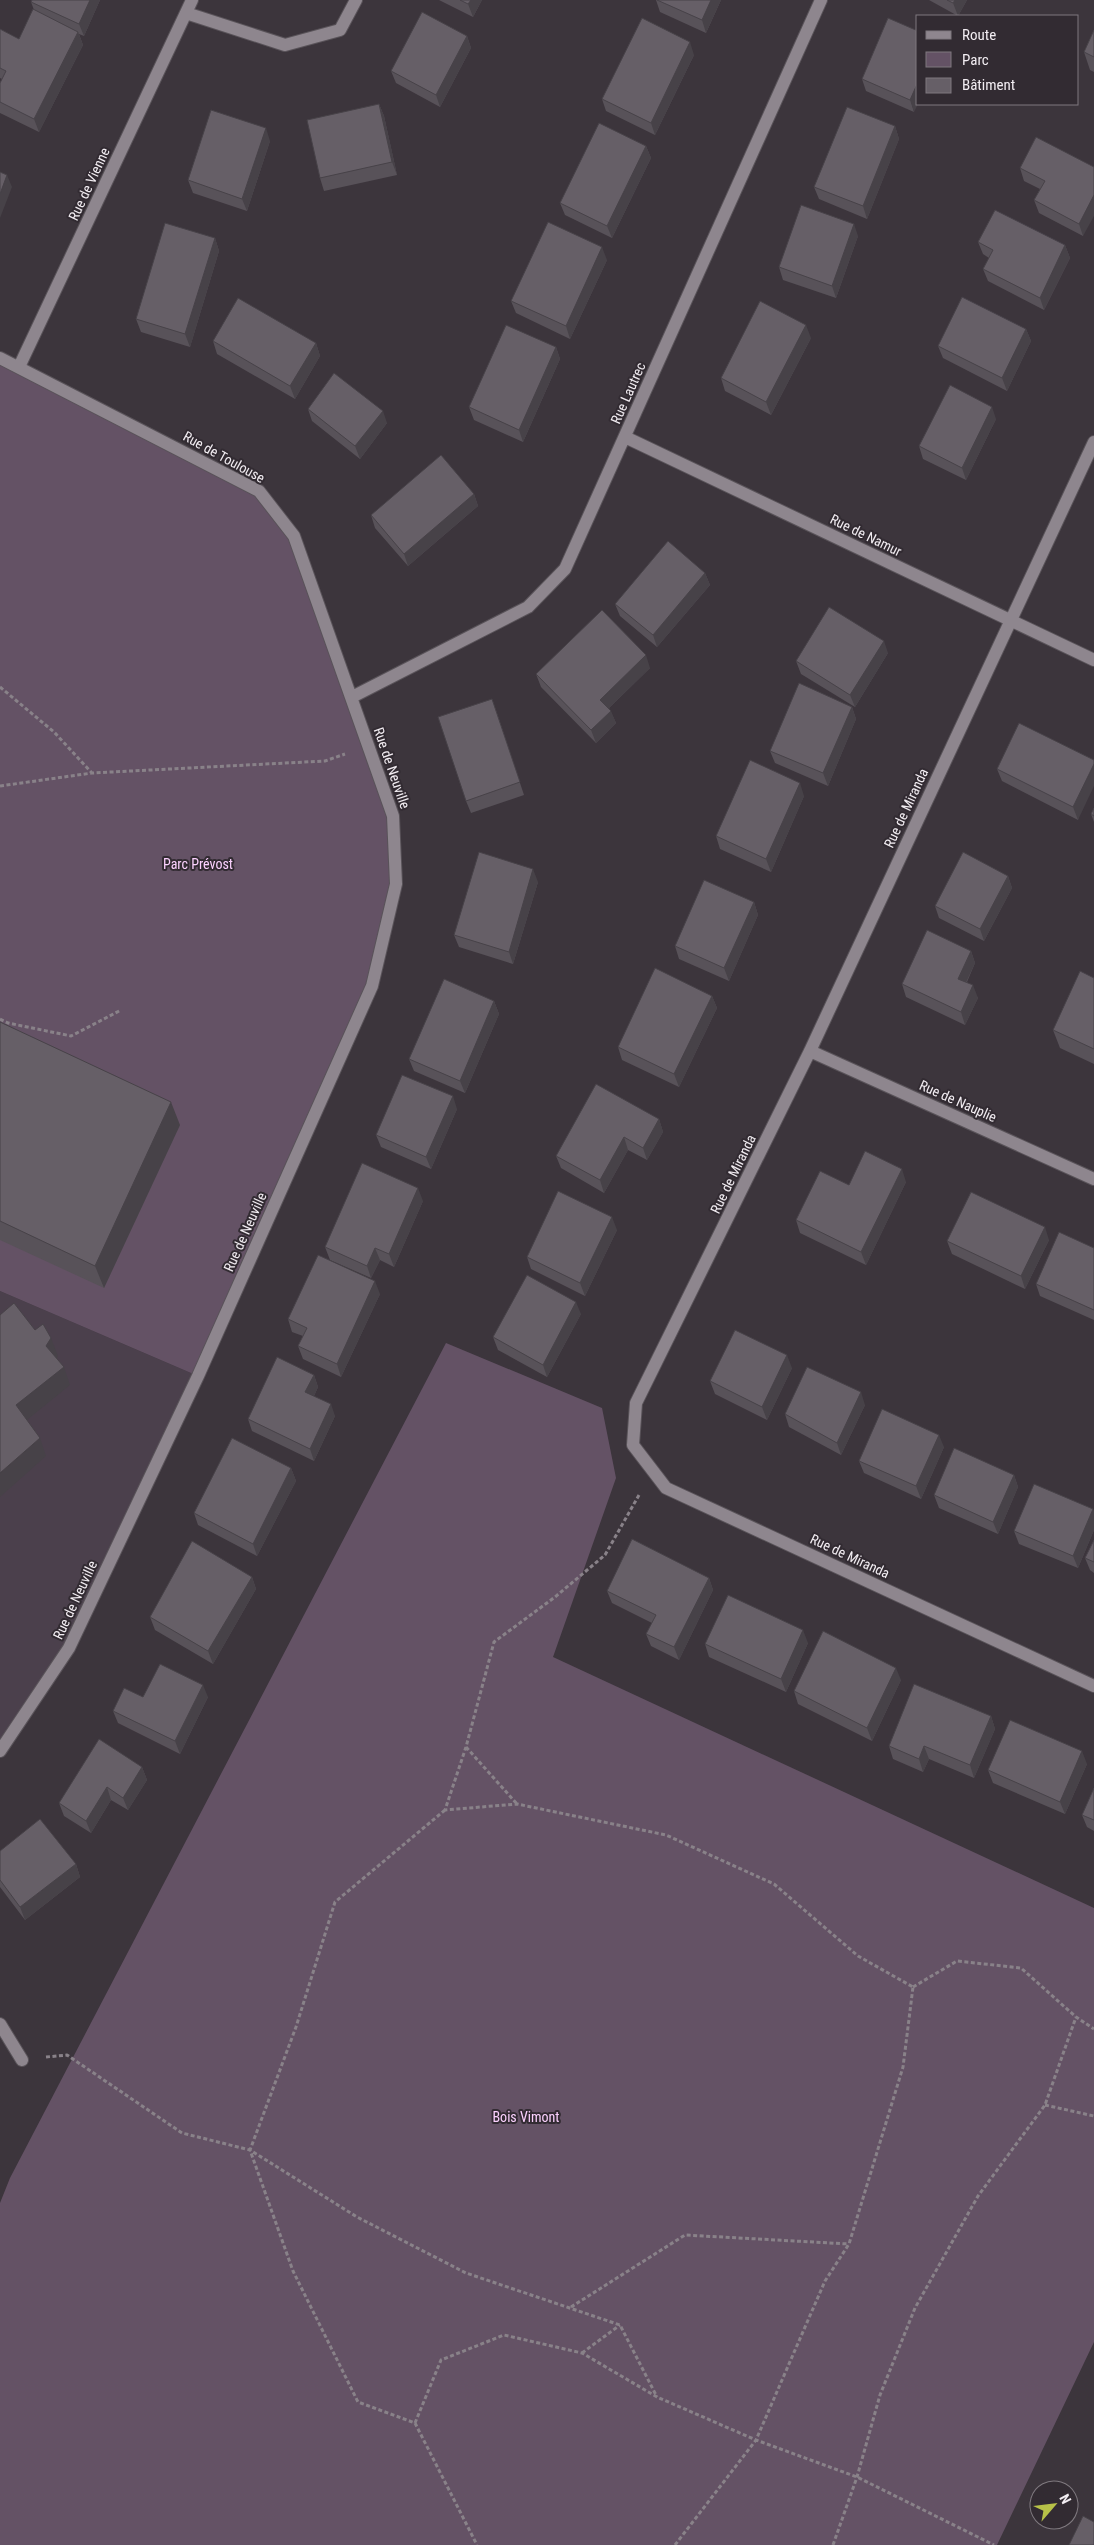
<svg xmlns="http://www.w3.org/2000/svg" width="1094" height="2545" font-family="'Roboto Condensed',sans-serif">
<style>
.built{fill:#4b404c}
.green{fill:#645265}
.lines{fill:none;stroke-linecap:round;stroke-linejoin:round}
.minor-casing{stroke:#595359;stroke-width:14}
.path{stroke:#898289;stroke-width:3;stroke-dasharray:4 2.5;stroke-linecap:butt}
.minor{stroke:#8e868e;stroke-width:12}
.wall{fill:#585259}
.shaded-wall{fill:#474248}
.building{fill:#665f67;stroke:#474248}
.labels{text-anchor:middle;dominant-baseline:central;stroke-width:4;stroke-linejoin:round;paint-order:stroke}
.street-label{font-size:14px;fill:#f2edf2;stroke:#322b32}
.park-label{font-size:14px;fill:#fbd1fe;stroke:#322b32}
</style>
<rect width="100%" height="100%" fill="#3c353c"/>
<!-- built -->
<path class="built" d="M0,1291L198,1376L69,1648L0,1751Z"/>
<!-- green -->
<path class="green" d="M0,358L259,491L294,536L393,816L396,884L372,986L198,1376L0,1291Z
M446,1343L602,1408L616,1478L553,1657L1094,1908V2342L997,2545H0V2203L10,2178Z"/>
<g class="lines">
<defs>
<path id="minor" d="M186,13L285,45L340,30L356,0
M0,358L259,491L294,536L393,816L396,884L372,986L198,1376L69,1648L0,1751
M19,367L192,0
M625,437L1094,660
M1094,442L810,1051L636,1403L633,1445L666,1488L1094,1686
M352,697L528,607L565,569L821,0
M810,1051L1094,1179
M0,2024L22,2060"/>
</defs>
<!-- minor casing -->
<use href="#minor" class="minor-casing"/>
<!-- path -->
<path class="path" d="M0,687L54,732L92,773
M0,786L92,773L325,761L345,754
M0,1019L8,1023L71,1036L121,1010
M639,1495L605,1555L555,1597L494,1642L466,1747L445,1810L517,1804L666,1835L774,1884L858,1956L913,1987
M466,1747L517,1804
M445,1810L335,1902L296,2027L250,2150L293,2271L358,2402L415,2423L477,2545
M913,1987L957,1961L1021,1968L1076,2017L1094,2029
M46,2057L67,2055L182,2133L250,2150L357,2217L466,2273L620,2325L657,2397
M1045,2105L1094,2116
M571,2307L685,2235L849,2244
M582,2353L620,2325
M415,2423L441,2360L504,2335L582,2353L657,2397L756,2440L857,2477L994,2545
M675,2545L756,2440L825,2281L849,2244L903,2067L913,1987
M833,2545L857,2477L880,2395L915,2308L978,2196L1045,2105L1076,2017"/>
<!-- minor -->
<use href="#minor" class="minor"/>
</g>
<!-- wall -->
<path class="wall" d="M100,0L84,36L79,34L83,45L39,132L0,113V83L2,79L0,78V29L19,39L34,10L31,2Z
M439,0H482L473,17Z
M656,0H721L706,33L660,12Z
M929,0H967L958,16Z
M888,18L914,112L866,91L862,79Z
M1094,30V72L1090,70L1084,52Z
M467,36L471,48L440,107L396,83L391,71Z
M694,55L655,135L606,111L602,99Z
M379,104L384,116L397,175L324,191L320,178Z
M895,126L899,139L867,219L819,199L814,187Z
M270,141L247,211L193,193L188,180Z
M646,146L651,158L612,238L565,215L560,203Z
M1094,167L1083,236L1039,213L1034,200L1040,189L1024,181L1020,168Z
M858,236L836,298L783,280L779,267Z
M215,238L219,251L190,347L141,332L136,319Z
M978,242L1065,245L1070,258L1044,310L988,281L983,269L989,258L983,254Z
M607,260L570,339L516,313L511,301Z
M1026,329L1031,341L1007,391L943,358L938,346Z
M811,338L771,415L725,391L721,378Z
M213,341L316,343L320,356L295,399L217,354Z
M556,347L560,359L523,442L474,420L469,407Z
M308,409L387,423L360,459L312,421Z
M996,419L966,480L923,459L919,446Z
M474,494L478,506L408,566L375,528L371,515Z
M705,573L710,585L657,647L620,616L615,604Z
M888,653L855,707L801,674L796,661Z
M650,668L609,708L616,723L596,743L541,687L536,674Z
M852,707L856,719L828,786L775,763L770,751Z
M496,711L524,795L471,813L466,801Z
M1094,760L1078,820L1002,781L997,769Z
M804,796L771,872L720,849L716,836Z
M1094,808V822L1091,814Z
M1008,876L1012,888L984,941L939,918L935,906Z
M538,882L513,964L459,947L454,935Z
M754,902L758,915L729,981L679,959L675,946Z
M971,951L975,963L967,982L978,998L965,1025L906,997L902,984Z
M1094,978V1064L1060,1048L1053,1030Z
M712,996L717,1008L679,1087L622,1060L618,1047Z
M494,1001L499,1014L465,1093L414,1071L409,1059Z
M0,1022L180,1125L104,1288L0,1240Z
M457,1109L431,1169L381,1147L376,1135Z
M659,1119L663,1132L647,1160L628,1150L604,1193L561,1168L556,1156Z
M906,1182L866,1265L800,1233L796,1220L849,1185Z
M423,1201L394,1267L380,1260L371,1278L330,1260L325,1247Z
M617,1230L585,1296L531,1269L527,1257Z
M1049,1240L1025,1289L952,1254L947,1241Z
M1094,1248V1320L1040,1296L1036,1284Z
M380,1294L341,1377L303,1359L298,1346L303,1336L292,1332L288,1319Z
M581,1314L547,1377L498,1350L493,1337Z
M792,1368L767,1420L715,1394L710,1381Z
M314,1375L318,1387L314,1396L335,1416L314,1461L252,1431L248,1419Z
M865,1405L841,1455L789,1427L785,1414Z
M944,1447L921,1499L864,1473L859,1461Z
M291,1468L296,1481L257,1556L198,1525L194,1513Z
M1014,1475L1018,1487L998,1534L939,1508L934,1495Z
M1093,1509L1094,1513V1530L1078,1568L1019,1544L1014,1531Z
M1094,1540V1573L1090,1570L1085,1558Z
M252,1577L256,1589L213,1664L155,1630L150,1617Z
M709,1578L713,1590L679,1660L651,1646L646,1634L652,1623L612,1603L607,1591Z
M808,1643L786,1692L709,1657L705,1644Z
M901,1680L872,1741L798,1704L794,1691Z
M143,1697H208L180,1754L118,1723L113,1711Z
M991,1716L995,1729L974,1778L929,1759L923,1772L893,1759L889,1746Z
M1087,1764L1065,1814L993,1783L988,1770Z
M142,1767L147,1780L128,1810L111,1800L91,1833L64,1816L59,1803Z
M1094,1788V1831L1087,1827L1082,1815Z
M0,1851L76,1864L80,1877L25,1920L0,1887Z"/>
<!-- shaded-wall -->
<path class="shaded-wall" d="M90,0H100L84,36L79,24Z
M471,0H482L473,17L468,4Z
M711,0H721L706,33L702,20Z
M955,0H967L958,16L953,3Z
M78,32L83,45L39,132L34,119Z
M467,36L471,48L440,107L436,95Z
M690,42L694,55L655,135L651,123Z
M918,82V104L914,112L910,100Z
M379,104L384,116L397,175L392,162Z
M895,126L899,139L867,219L863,206Z
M266,128L270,141L247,211L242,199Z
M646,146L651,158L612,238L607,226Z
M7,175L12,187L0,218V194Z
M1094,195V216L1083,236L1079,224Z
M854,224L858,236L836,298L832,286Z
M215,238L219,251L190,347L185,334Z
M1065,245L1070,258L1044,310L1040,298Z
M602,247L607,260L570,339L566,326Z
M806,325L811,338L771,415L766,402Z
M1026,329L1031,341L1007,391L1002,378Z
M316,343L320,356L295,399L290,386Z
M556,347L560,359L523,442L519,430Z
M992,407L996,419L966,480L962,468Z
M383,411L387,423L360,459L355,446Z
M474,494L478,506L408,566L404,554Z
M705,573L710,585L657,647L653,635Z
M884,641L888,653L855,707L850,695Z
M646,655L650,668L605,712L600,700Z
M852,707L856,719L828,786L823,773Z
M611,711L616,723L596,743L591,730Z
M1094,764V786L1078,820L1073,807Z
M800,783L804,796L771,872L766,859Z
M533,869L538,882L513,964L509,952Z
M1008,876L1012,888L984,941L980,929Z
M754,902L758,915L729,981L724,968Z
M971,951L975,963L962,991L958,979Z
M973,985L978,998L965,1025L961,1012Z
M712,996L717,1008L679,1087L674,1074Z
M494,1001L499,1014L465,1093L460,1081Z
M453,1096L457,1109L431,1169L426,1157Z
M171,1102L180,1125L104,1288L95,1266Z
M659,1119L663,1132L647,1160L643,1148Z
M624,1137L628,1150L604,1193L600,1180Z
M902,1169L906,1182L866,1265L861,1252Z
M418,1188L423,1201L394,1267L389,1254Z
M612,1217L617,1230L585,1296L580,1283Z
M1045,1227L1049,1240L1025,1289L1021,1276Z
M375,1248L380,1260L371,1278L367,1266Z
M375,1281L380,1294L341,1377L337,1364Z
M576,1302L581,1314L547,1377L543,1365Z
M51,1338L58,1356L53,1364L46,1346Z
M787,1355L792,1368L767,1420L762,1407Z
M64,1367L70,1385L22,1424L16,1405Z
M314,1375L318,1387L310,1405L305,1392Z
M861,1392L865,1405L841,1455L837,1443Z
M331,1404L335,1416L314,1461L310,1449Z
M939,1435L944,1447L921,1499L916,1486Z
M40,1438L46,1456L0,1497V1473Z
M291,1468L296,1481L257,1556L253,1544Z
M1014,1475L1018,1487L998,1534L993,1522Z
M1093,1509L1094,1513V1530L1078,1568L1073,1556Z
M252,1577L256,1589L213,1664L208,1651Z
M709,1578L713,1590L679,1660L674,1647Z
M803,1630L808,1643L786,1692L781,1679Z
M896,1668L901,1680L872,1741L867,1728Z
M203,1685L208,1697L180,1754L175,1741Z
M991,1716L995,1729L974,1778L970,1765Z
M924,1746L929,1759L923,1772L919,1759Z
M1082,1751L1087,1764L1065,1814L1060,1802Z
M142,1767L147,1780L128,1810L123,1798Z
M107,1787L111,1800L91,1833L86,1821Z
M76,1864L80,1877L25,1920L20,1907Z"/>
<!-- building -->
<path class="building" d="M32,0H90L79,24L31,2Z
M460,0H471L468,4Z
M657,0H711L702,20Z
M947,0H955L953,3Z
M33,9L78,32L34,119L0,102V83L6,71L0,68V29L19,39Z
M422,12L467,36L436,95L391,71Z
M642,18L690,42L651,123L602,99Z
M888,18L918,31V82L910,100L862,79Z
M1094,30V57L1084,52Z
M379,104L392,162L320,178L307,120Z
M847,107L895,126L863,206L814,187Z
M211,110L266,128L242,199L188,180Z
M599,123L646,146L607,226L560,203Z
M1036,137L1094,167V195L1079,224L1034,200L1045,181L1020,168Z
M0,172L7,175L0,194Z
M801,205L854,224L832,286L779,267Z
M995,210L1065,245L1040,298L983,269L993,250L978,242Z
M548,222L602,247L566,326L511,301Z
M165,223L215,238L185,334L136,319Z
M962,297L1026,329L1002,378L938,346Z
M238,298L316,343L290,386L213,341Z
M760,301L806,325L766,402L721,378Z
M506,325L556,347L519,430L469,407Z
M334,373L383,411L355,446L308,409Z
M950,385L992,407L962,468L919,446Z
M441,455L474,494L404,554L371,515Z
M668,541L705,573L653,635L615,604Z
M829,607L884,641L850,695L796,661Z
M602,610L646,655L600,700L611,711L591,730L536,674Z
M799,683L852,707L823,773L770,751Z
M492,699L520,782L466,801L438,717Z
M1019,723L1094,760V764L1073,807L997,769Z
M750,760L800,783L766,859L716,836Z
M1094,808V816L1091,814Z
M479,852L533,869L509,952L454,935Z
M963,852L1008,876L980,929L935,906Z
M704,880L754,902L724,968L675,946Z
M927,930L971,951L958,979L973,985L961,1012L902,984Z
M655,968L712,996L674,1074L618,1047Z
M1080,971L1094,978V1049L1053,1030Z
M444,979L494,1001L460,1081L409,1059Z
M0,1022L171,1102L95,1266L0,1221Z
M402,1075L453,1096L426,1157L376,1135Z
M596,1084L659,1119L643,1148L624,1137L600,1180L556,1156Z
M865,1151L902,1169L861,1252L796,1220L820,1171L849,1185Z
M362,1163L418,1188L389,1254L375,1248L367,1266L325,1247Z
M558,1191L612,1217L580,1283L527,1257Z
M971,1192L1045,1227L1021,1276L947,1241Z
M1059,1232L1094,1248V1310L1036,1284Z
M318,1255L375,1281L337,1364L298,1346L307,1328L288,1319Z
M527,1275L576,1302L543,1365L493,1337Z
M14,1303L35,1330L43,1324L51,1338L46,1346L64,1367L16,1405L40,1438L0,1473V1315Z
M735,1330L787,1355L762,1407L710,1381Z
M277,1357L314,1375L305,1392L331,1404L310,1449L248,1419Z
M807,1367L861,1392L837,1443L785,1414Z
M882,1409L939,1435L916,1486L859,1461Z
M232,1438L291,1468L253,1544L194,1513Z
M954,1448L1014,1475L993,1522L934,1495Z
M1034,1484L1093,1509L1073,1556L1014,1531Z
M632,1539L709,1578L674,1647L646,1634L656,1615L607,1591Z
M1094,1540V1562L1085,1558Z
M192,1541L252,1577L208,1651L150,1617Z
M728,1595L803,1630L781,1679L705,1644Z
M823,1631L896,1668L867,1728L794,1691Z
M160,1664L203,1685L175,1741L113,1711L124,1688L143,1697Z
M914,1684L991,1716L970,1765L924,1746L919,1759L889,1746Z
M1010,1720L1082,1751L1060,1802L988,1770Z
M99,1739L142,1767L123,1798L107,1787L86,1821L59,1803Z
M1094,1788V1820L1082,1815Z
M40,1819L76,1864L20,1907L0,1880V1851Z
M1083,2516L1094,2522V2545H1069Z"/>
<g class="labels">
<!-- street labels -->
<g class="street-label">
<text transform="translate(89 184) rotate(-65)">Rue de Vienne</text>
<text transform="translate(628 393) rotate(-66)">Rue Lautrec</text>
<text transform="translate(224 457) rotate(29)">Rue de Toulouse</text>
<text transform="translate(866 535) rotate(26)">Rue de Namur</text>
<text transform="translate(392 768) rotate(71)">Rue de Neuville</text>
<text transform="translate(906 808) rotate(-65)">Rue de Miranda</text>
<text transform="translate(958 1101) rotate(24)">Rue de Nauplie</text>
<text transform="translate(733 1174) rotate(-64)">Rue de Miranda</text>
<text transform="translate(245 1232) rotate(-66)">Rue de Neuville</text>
<text transform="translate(850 1556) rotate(25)">Rue de Miranda</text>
<text transform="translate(75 1600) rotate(-65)">Rue de Neuville</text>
</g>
<!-- park labels -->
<g class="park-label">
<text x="198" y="864">Parc Prévost</text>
<text x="526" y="2117">Bois Vimont</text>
</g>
</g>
<!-- legend -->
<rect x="916" y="15" width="162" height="90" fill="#322b32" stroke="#7f797f"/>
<rect x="926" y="31" width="25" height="8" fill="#8e868e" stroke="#7f797f"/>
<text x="962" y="40" font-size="15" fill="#f2edf2">Route</text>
<rect x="926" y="52" width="25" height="15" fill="#645265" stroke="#7f797f"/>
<text x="962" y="65" font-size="15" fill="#f2edf2">Parc</text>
<rect x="926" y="78" width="25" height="15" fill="#665f67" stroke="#7f797f"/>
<text x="962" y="90" font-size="15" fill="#f2edf2">Bâtiment</text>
<!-- north arrow -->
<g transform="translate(1054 2505) rotate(62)"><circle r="24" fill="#322b32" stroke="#7f797f"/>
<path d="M0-4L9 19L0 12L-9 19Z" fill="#b7c148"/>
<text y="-8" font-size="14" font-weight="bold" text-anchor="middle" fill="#f2edf2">N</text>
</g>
</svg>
